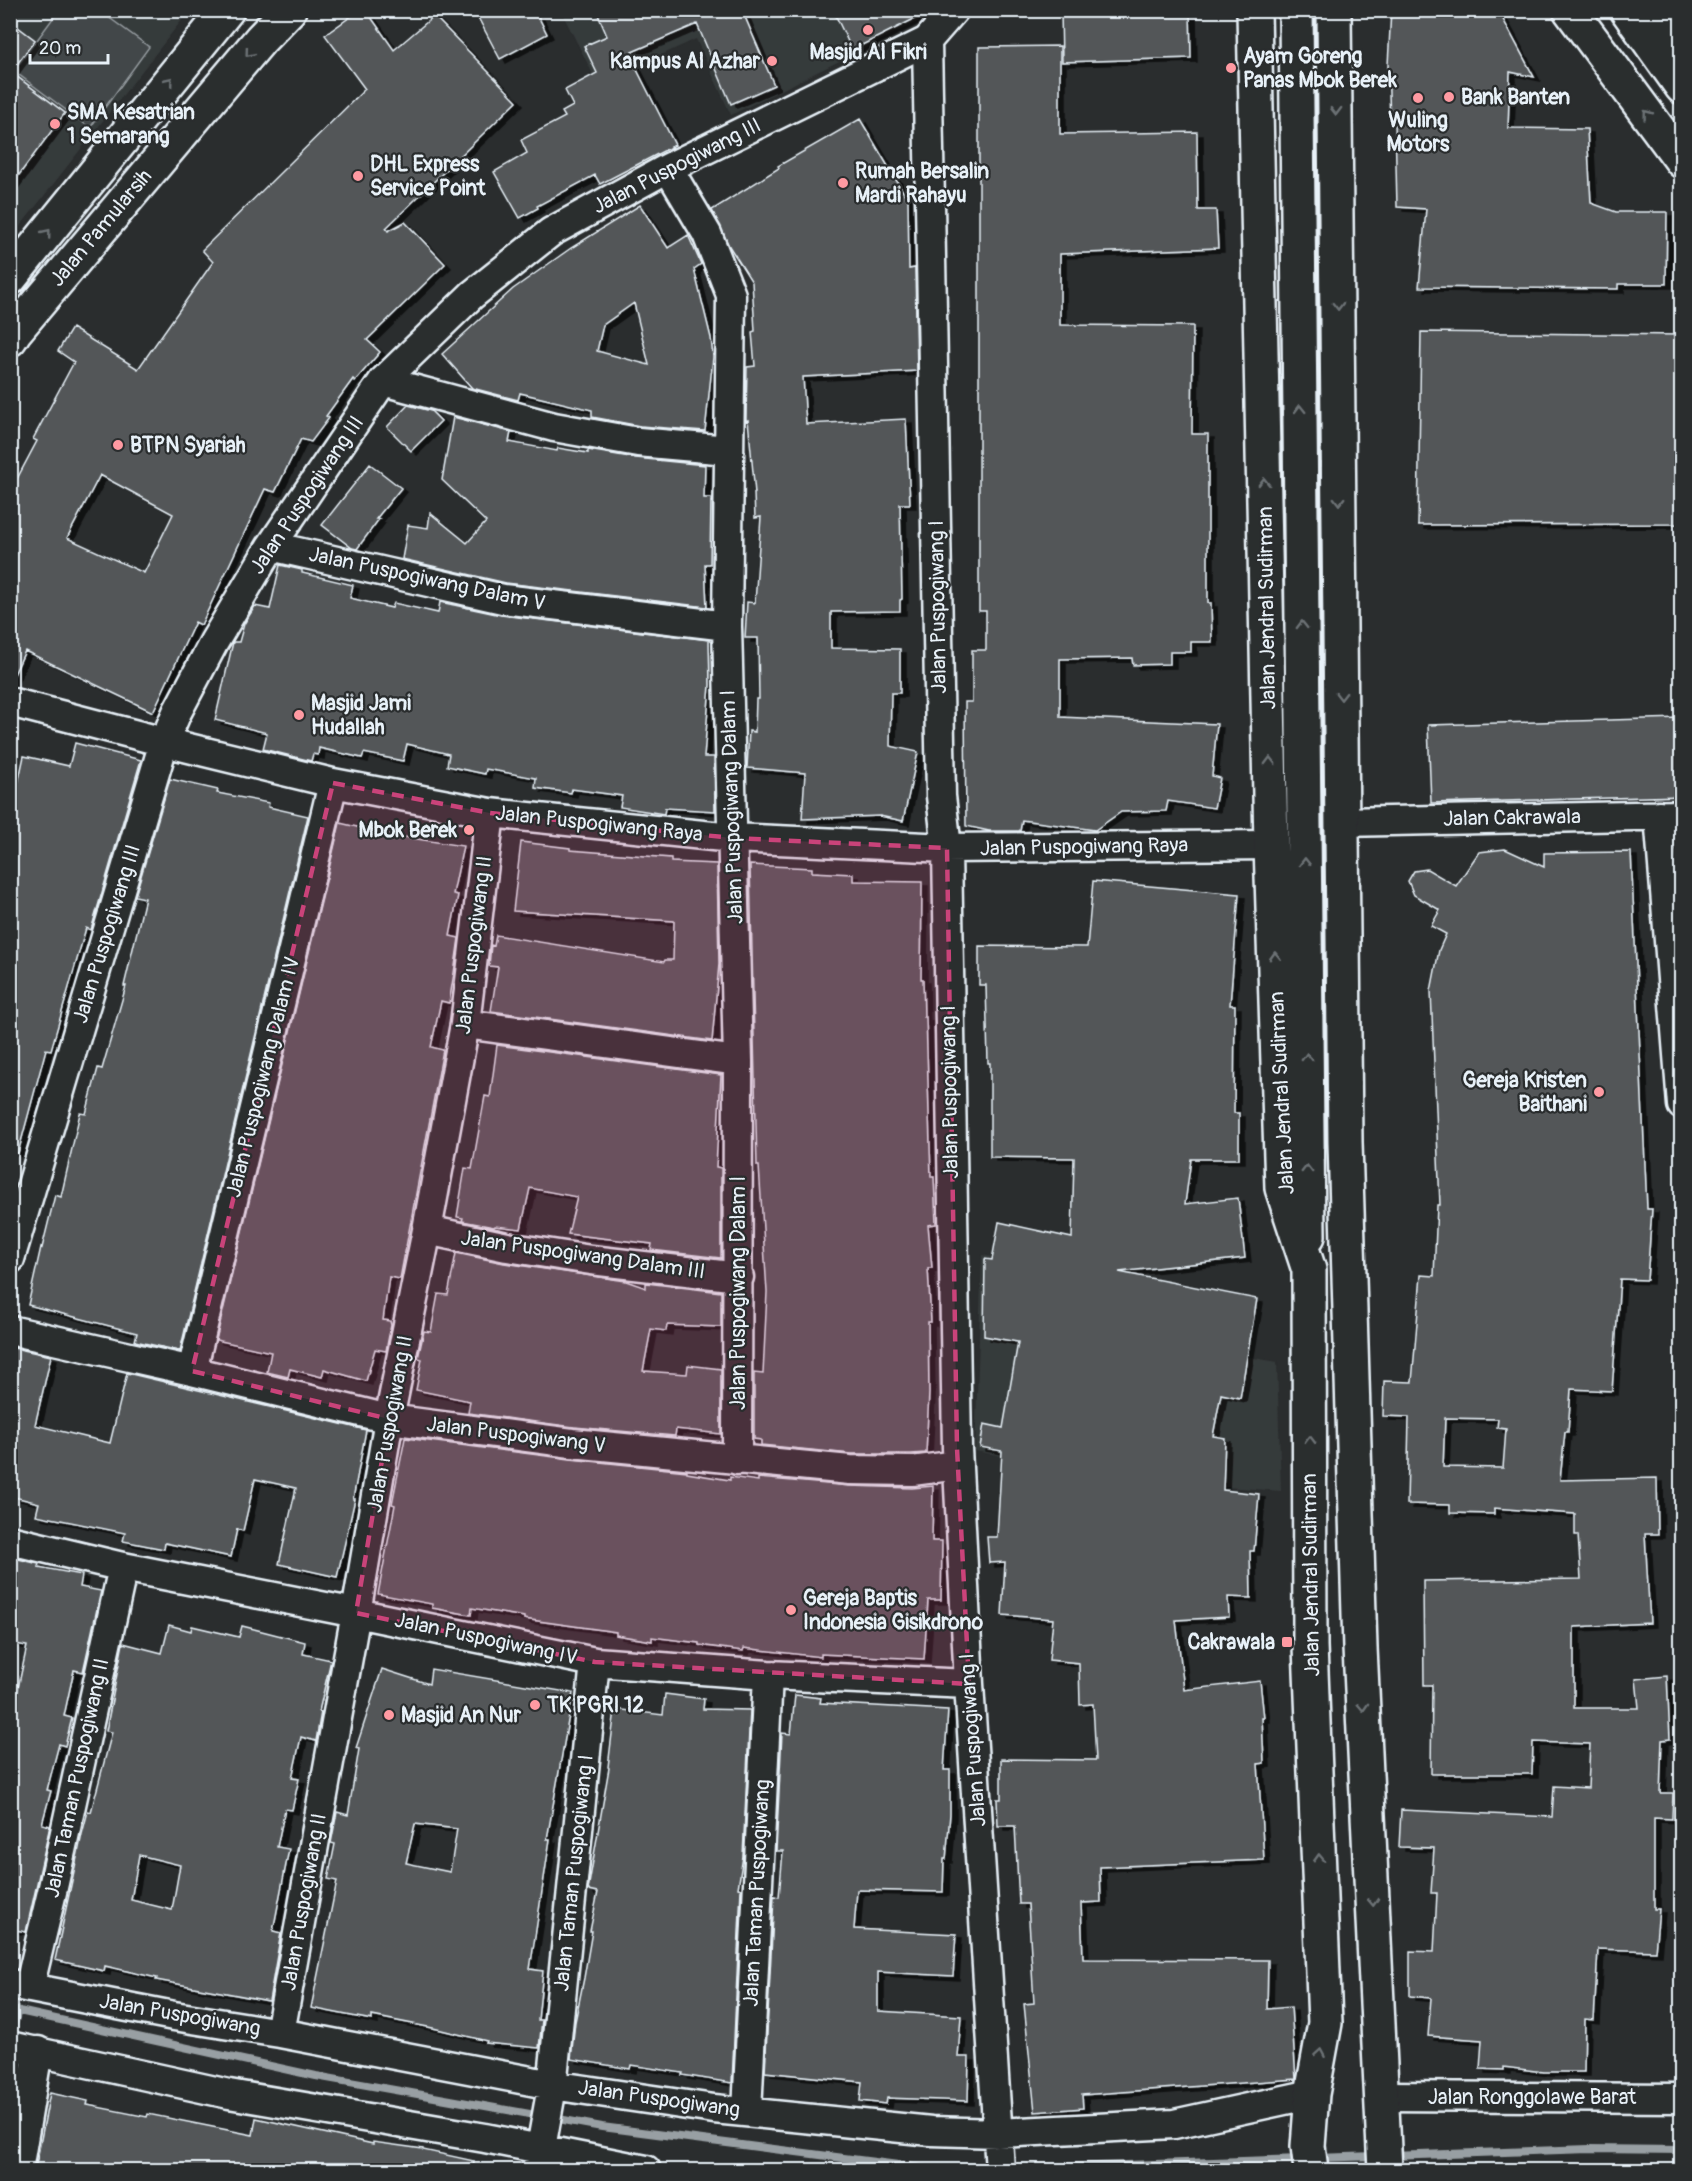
<svg xmlns="http://www.w3.org/2000/svg" width="1692" height="2181" font-family="Pangolin,sans-serif">
<style>
.built{fill:#363a3b}
.green{fill:#424648;stroke:#959ca0;stroke-width:1.5}
.lines{fill:none;stroke-linecap:round;stroke-linejoin:round}
.stream{stroke:#989fa3;stroke-width:8}
.building{fill:#535759;stroke:#e8f1f8;stroke-width:1.5;fill-rule:evenodd;filter:url(#shadow)}
.minor-casing{stroke:#e8f1f8;stroke-width:33}
.trunk-casing{stroke:#e8f1f8;stroke-width:38}
.minor{stroke:#2a2d2e;stroke-width:28}
.trunk{stroke:#2a2d2e;stroke-width:33}
.oneway{stroke:#6c7275}
.marked{fill:#ca437a;fill-opacity:0.2;stroke:#ca437a;stroke-width:4.5;stroke-dasharray:12 8;stroke-linejoin:round}
.poi-dot{fill:#ff9aa2;stroke:#2a2d2e;stroke-width:2}
.labels{text-anchor:middle;dominant-baseline:central;stroke-width:4.5;stroke-linejoin:round;paint-order:stroke}
.poi-label{font-size:21px;font-weight:bold;fill:#e8f1f8;stroke:#2a2d2e;text-anchor:start}
.street-label{font-size:21px;fill:#e8f1f8;stroke:#2a2d2e}
</style>
<defs>
<filter id="shadow"><feDropShadow dx="6" dy="4" stdDeviation="0" flood-color="#0009"/></filter>
</defs>
<rect width="100%" height="100%" fill="#2a2d2e"/>
<filter id="ink" filterUnits="userSpaceOnUse"><feTurbulence type="fractalNoise" baseFrequency=".0167" numOctaves="2"/><feDisplacementMap in="SourceGraphic" scale="12" xChannelSelector="R" yChannelSelector="G"/><feConvolveMatrix kernelMatrix="1 2 1 2 8 2 1 2 1" color-interpolation-filters="sRGB"/></filter>
<g filter="url(#ink)">
<!-- built -->
<path class="built" d="M11,11H189L11,238Z
M561,11H940L731,115L696,39L598,84Z
M982,1255L1067,1272L1188,1346L1277,1362L1281,1491L1139,1481L975,1451Z"/>
<!-- green -->
<path class="green" d="M59,10L100,11L149,47L90,128L14,71Z"/>
<g class="lines">
<!-- stream -->
<path class="stream" d="M10,2009L316,2076L541,2116
M10,2040L18,2010
M553,2118L602,2127L937,2170
M1391,2156L1589,2149L1682,2150
M1316,2158L1376,2156
M982,2170L1301,2159"/>
</g>
<!-- building -->
<path class="building" d="M360,10H366L394,50L434,16L517,101L386,228L388,231L405,222L445,264L367,340L380,352L355,381L353,379L326,416L329,418L311,442L301,439L275,492L265,489L201,625L195,622L153,712L25,651L10,683V492L37,441L33,439L74,362L58,351L72,328L138,369L213,262L202,250L365,89L325,35ZM100,475L173,514L144,573L67,538Z
M474,10H535L547,34L500,59Z
M596,10H742L774,85L731,104L697,24L632,52L636,61L633,62L675,145L600,184L595,175L537,206L538,208L520,218L494,172L527,153L521,140L565,117L562,112L573,106L565,90L597,73L584,46L607,36Z
M833,10H932L852,50Z
M1061,10H1190L1191,58L1062,62Z
M1391,10H1498L1534,77L1510,72L1508,128L1587,129L1591,203L1616,212H1667L1666,284H1618V289L1419,287L1426,209L1397,207L1395,122H1390L1388,65Z
M10,21L35,40L11,72L65,113L10,187Z
M1060,46V134L1197,132L1198,210H1216L1218,248L1060,254V325L1193,326L1192,434H1208V603H1211L1212,642H1191V652H1170V664L1133,665L1132,658L1060,659V717L1217,724L1212,776L1220,778L1214,808L1168,801L1166,811L1121,812L1095,830L1022,820L1020,831H989L966,826L965,702H972V650H986V611H979V47Z
M860,119L908,200L909,269L915,268L917,371L803,377L806,424L906,419L910,504H900L902,599L900,600V611L831,612V648L900,649V693H891L890,746L918,752L903,821L880,816L802,819L805,773L747,768L749,731L755,732L756,699H759L758,638H745L747,602L755,603L761,517L755,518L754,493H755L748,420L746,421V418L747,367L755,366L752,332L755,331L752,282L729,246L712,210L779,168L778,166Z
M640,205L668,248L688,235L701,264L694,269L711,338L713,357L705,431L640,426L592,417V410L520,393L518,400L472,388L442,354L513,289L571,248ZM634,303L649,365L597,351L603,325Z
M1421,332L1682,335V524L1418,525Z
M408,405L431,411L441,421L411,451L387,427Z
M453,417L511,432L509,442L557,451L558,448L588,453V450L636,458L705,465L704,498H711L710,564H705L707,607L506,583L402,559L408,525L428,528L430,513L467,543L486,522L442,480Z
M370,464L401,488L376,519H379L357,549L352,548L322,525Z
M280,565L302,570V573L353,585L350,598L392,608L394,603L438,613L440,602L501,615L709,640L710,685L704,757H714L715,811L665,808L664,814L620,807L622,796L572,789L571,793L535,788L536,778L486,769L485,774L447,766L449,754L407,744L403,761L364,753L362,758L319,748L318,755L313,754L311,761L263,749L267,733L215,720L233,642H239L244,624L255,606L270,609Z
M1682,718V796L1431,803L1428,725Z
M75,743L141,760L91,930L86,928L51,1050L46,1049L18,1153L10,1152V792L16,793L24,756L69,766Z
M170,779L218,790L217,793L269,803L268,807L308,816L180,1351L135,1341L137,1333L28,1305L41,1247L42,1248L55,1195L61,1197L80,1113L86,1114L98,1068L102,1069L126,986H124L145,898L135,896Z
M340,823L391,835L463,846L453,894L458,895L450,936L459,938L454,973L449,1003L441,1001L431,1047L443,1050L400,1279L389,1277L383,1320L390,1321L391,1325L386,1351L375,1349L366,1381L324,1369L322,1377L290,1369L288,1377L267,1372L271,1352L216,1340Z
M521,842L570,848V850L671,858V862L717,864L719,964L712,1041L491,1011L498,967L489,966L491,945L494,946L496,935L664,962L665,960H673L674,921L513,911Z
M1505,849L1544,867V853L1631,852L1647,1209H1652L1647,1280L1620,1279L1612,1391L1571,1389L1568,1432H1565L1560,1480L1657,1478L1658,1534H1645L1650,1623L1574,1627V1708H1639L1636,1679L1667,1676L1670,1739L1662,1740L1660,1793H1673L1672,1819L1654,1818V1909H1659L1655,1951L1598,1949L1594,2020L1585,2019L1584,2072H1543L1504,2067V2070L1480,2069L1482,2040L1428,2036L1431,1998L1410,1996V1951L1434,1952L1437,1893H1431L1434,1848L1399,1847L1401,1810L1552,1817L1554,1786L1588,1788L1590,1744L1533,1742L1532,1774H1431L1432,1685H1424L1423,1581L1581,1579L1578,1535H1575V1514L1494,1508V1514L1450,1513V1505L1407,1504L1409,1417L1383,1416L1384,1381L1412,1382L1421,1275L1434,1276L1437,1205H1440L1431,991L1439,950L1446,934L1431,926L1440,910L1414,895L1408,881L1414,871L1427,869L1456,886L1479,852ZM1445,1418L1498,1419L1497,1428L1506,1429L1503,1468L1443,1467Z
M750,865L812,868V872L853,874V881L922,882L921,979H923L924,1017H926L931,1177H934L936,1224L928,1225L932,1268H928L931,1322H928L929,1393L926,1453L911,1454H851L761,1445V1440L754,1439V1373L763,1374L767,1292L759,1166H757Z
M1093,881L1239,894L1230,1005H1235L1234,1113H1239V1159H1191L1185,1204L1238,1198L1245,1258L1119,1272L1257,1299L1240,1398L1221,1394L1213,1436L1225,1438L1223,1490L1259,1494L1254,1551H1250L1251,1598L1228,1597L1229,1617L1176,1620L1184,1690L1260,1681L1264,1718H1262L1264,1763L1258,1764L1264,1860L1100,1867L1101,1902L1081,1903L1083,1959L1268,1960L1267,2009L1291,2007L1296,2079L1082,2095L1083,2108L1035,2112L1024,2004L1034,2003L1028,1904H1019L1015,1826H998L997,1799H1001V1759L1096,1760L1093,1704L1080,1705L1079,1663L1049,1660L1053,1619L1002,1615L1005,1562L989,1563L987,1537H997L1002,1451L980,1447L984,1424L1003,1428L1018,1342L984,1336L985,1259L992,1260L999,1222L1072,1238L1074,1158L990,1157V1063H988L986,985H979V946L1087,947Z
M497,1045L721,1075L716,1167L721,1168V1258L651,1250L652,1244L568,1234L577,1197L530,1188L521,1229L495,1226L494,1227L462,1221L463,1218L457,1217L465,1168L472,1169L485,1096L490,1097Z
M456,1253L504,1263L626,1281L646,1288V1283L721,1292V1327L667,1325L666,1331L651,1329L643,1371L687,1374L688,1365L721,1369V1434L676,1429L675,1436L574,1427L468,1413L470,1401L416,1390L422,1359L418,1358L424,1331L431,1332L438,1294L448,1295Z
M14,1348L51,1356L35,1425L110,1443L127,1373L366,1430L353,1499H355L337,1577L279,1564L296,1488L255,1479L243,1531L237,1529L231,1557L165,1543L164,1549L123,1541L125,1533L36,1515L39,1503L10,1496V1364Z
M405,1438L570,1459L687,1471V1473L730,1480V1477L758,1481V1478L850,1486L912,1488L933,1486L932,1541H942L941,1600H928L924,1659L821,1654V1657L744,1648L743,1651L699,1645V1643L652,1637V1641L616,1635V1632L524,1619V1617L472,1608L471,1615L432,1608V1604L378,1594L395,1505L392,1504Z
M10,1557L39,1564L38,1567L82,1575L80,1587L101,1591L83,1672L74,1670L64,1716L72,1718L65,1746L59,1744L47,1790L51,1791L42,1824L50,1826L26,1932L10,1929V1701L15,1702L27,1646L10,1643Z
M169,1625L191,1631L192,1626L239,1637L242,1626L305,1642L303,1654L331,1660L319,1711L321,1712L316,1741L301,1737L292,1778L299,1779L292,1810L285,1809L277,1847L289,1849L273,1931L281,1933L269,2001L156,1980L157,1978L105,1966L104,1971L55,1960L82,1834L88,1811L91,1812L112,1732L106,1731L123,1643L162,1653ZM139,1855L180,1865L172,1910L131,1900Z
M382,1669L429,1684L431,1669L573,1693L547,1839H550L530,1969L543,1971L538,2020H542L539,2048L486,2043L487,2041L433,2028L372,2016V2020L311,2008L337,1881L328,1879L335,1844L331,1843L337,1812L348,1815L359,1749L356,1748ZM415,1824L457,1829L450,1872L406,1863Z
M665,1694L704,1699L703,1709L750,1710L743,1856L738,1888L741,1889L732,2083L682,2075L683,2073L631,2065L630,2069L571,2059L575,2022L584,1978L592,1931H590L598,1892L588,1890L609,1768L608,1767L615,1709L663,1715Z
M795,1695L821,1698L820,1703L948,1710L944,1770H950V1814L946,1859H944L943,1892L857,1890L854,1929L956,1934L953,1976L878,1972V2011L961,2016L958,2057H969L968,2101L887,2098L886,2104L860,2101L862,2082L765,2072L774,1896L779,1897L783,1851H776L782,1733L791,1734Z
M50,2093L88,2101L87,2105L147,2117L148,2114L253,2135L256,2118L373,2144V2142L423,2149V2150L474,2161L473,2170H35Z"/>
<g class="lines">
<defs>
<path id="minor" d="M927,41L941,796L947,848L957,1448L969,1684L1000,2170
M668,168L707,234L731,295L727,626L738,1061L737,1460
M383,381L554,427L638,442L728,450
M271,546L503,599L727,626
M10,702L164,742L333,783L490,813L732,838L947,848L1271,845
M1659,815L1682,1105
M1342,822L1682,815
M465,1024L738,1061
M427,1230L507,1247L591,1260L739,1277
M10,1259L164,742L177,712L214,642L271,546L383,381L472,295L551,232L668,168L927,41L954,10
M10,1330L192,1371L389,1419L572,1443L850,1470L912,1471L958,1465
M192,1371L333,783
M10,1540L123,1567L356,1613L595,1662L768,1675L969,1684
M10,1984L174,2016L280,2033L552,2085L714,2109L931,2131L998,2133L1174,2124L1312,2094
M29,1988L52,1892L123,1567
M280,2033L356,1613L389,1419L427,1230L465,1024L490,813
M10,2046L229,2094L485,2138L646,2170
M1383,2096L1682,2098
M747,2112L768,1675
M18,2170L38,2051
M537,2170L552,2087L595,1662"/>
<path id="trunk" d="M1254,10L1271,845L1282,1188L1309,1270L1310,1646L1325,2023L1312,2094L1308,2146L1311,2170
M1296,10L1308,1236
M1334,10L1345,1142L1360,1648L1385,2170
M1570,10L1682,161
M1627,10L1682,87
M1664,10L1682,36
M10,278L227,10
M10,339L15,331L261,39L289,10"/>
</defs>
<!-- minor casing -->
<use href="#minor" class="minor-casing"/>
<!-- trunk casing -->
<use href="#trunk" class="trunk-casing"/>
<!-- minor -->
<use href="#minor" class="minor"/>
<!-- trunk -->
<use href="#trunk" class="trunk"/>
</g>
<!-- one-way arrows -->
<defs><path id="oneway-chevron" d="M-2-3.5L2.5 0L-2 3.5" fill="none" stroke-width="1.6" stroke-linecap="round" stroke-linejoin="round" transform="scale(1.5)"/></defs>
<g class="oneway">
<use href="#oneway-chevron" transform="translate(249 53) rotate(130)"/>
<use href="#oneway-chevron" transform="translate(169 81) rotate(-51)"/>
<use href="#oneway-chevron" transform="translate(1336 111) rotate(89)"/>
<use href="#oneway-chevron" transform="translate(1647 114) rotate(-127)"/>
<use href="#oneway-chevron" transform="translate(47 233) rotate(-51)"/>
<use href="#oneway-chevron" transform="translate(1338 306) rotate(89)"/>
<use href="#oneway-chevron" transform="translate(1300 409) rotate(-91)"/>
<use href="#oneway-chevron" transform="translate(1264 482) rotate(-91)"/>
<use href="#oneway-chevron" transform="translate(1339 501) rotate(90)"/>
<use href="#oneway-chevron" transform="translate(1302 625) rotate(-91)"/>
<use href="#oneway-chevron" transform="translate(1341 696) rotate(90)"/>
<use href="#oneway-chevron" transform="translate(1270 761) rotate(-91)"/>
<use href="#oneway-chevron" transform="translate(1305 862) rotate(-91)"/>
<use href="#oneway-chevron" transform="translate(1275 956) rotate(-92)"/>
<use href="#oneway-chevron" transform="translate(1307 1057) rotate(-91)"/>
<use href="#oneway-chevron" transform="translate(1307 1169) rotate(-90)"/>
<use href="#oneway-chevron" transform="translate(1310 1440) rotate(-90)"/>
<use href="#oneway-chevron" transform="translate(1363 1707) rotate(87)"/>
<use href="#oneway-chevron" transform="translate(1319 1858) rotate(-92)"/>
<use href="#oneway-chevron" transform="translate(1373 1902) rotate(87)"/>
<use href="#oneway-chevron" transform="translate(1320 2053) rotate(-80)"/>
</g>
</g>
<!-- marked area -->
<path class="marked" d="M333,783L490,813L732,838L947,848L957,1448L969,1684L595,1662L356,1613L389,1419L192,1371Z"/>
<!-- markers -->
<g class="poi-dot">
<circle cx="868" cy="30" r="6"/>
<circle cx="772" cy="61" r="6"/>
<circle cx="1231" cy="68" r="6"/>
<circle cx="1449" cy="97" r="6"/>
<circle cx="1418" cy="98" r="6"/>
<circle cx="55" cy="124" r="6"/>
<circle cx="358" cy="176" r="6"/>
<circle cx="843" cy="183" r="6"/>
<circle cx="118" cy="445" r="6"/>
<circle cx="299" cy="715" r="6"/>
<circle cx="469" cy="830" r="6"/>
<circle cx="1599" cy="1092" r="6"/>
<circle cx="791" cy="1610" r="6"/>
<rect x="1281" y="1636" width="12" height="12" rx="3"/>
<circle cx="535" cy="1705" r="6"/>
<circle cx="389" cy="1715" r="6"/>
</g>
<g class="labels">
<!-- poi labels -->
<g class="poi-label">
<text x="868" y="52" text-anchor="middle">Masjid Al Fikri</text>
<text x="1243" y="56">Ayam Goreng<tspan x="1243" dy="24">Panas Mbok Berek</tspan></text>
<text x="760" y="61" text-anchor="end">Kampus Al Azhar</text>
<text x="1461" y="97">Bank Banten</text>
<text x="67" y="112">SMA Kesatrian<tspan x="67" dy="24">1 Semarang</tspan></text>
<text x="1418" y="120" text-anchor="middle">Wuling<tspan x="1418" dy="24">Motors</tspan></text>
<text x="370" y="164">DHL Express<tspan x="370" dy="24">Service Point</tspan></text>
<text x="855" y="171">Rumah Bersalin<tspan x="855" dy="24">Mardi Rahayu</tspan></text>
<text x="130" y="445">BTPN Syariah</text>
<text x="311" y="703">Masjid Jami<tspan x="311" dy="24">Hudallah</tspan></text>
<text x="457" y="830" text-anchor="end">Mbok Berek</text>
<text x="1587" y="1080" text-anchor="end">Gereja Kristen<tspan x="1587" dy="24">Baithani</tspan></text>
<text x="803" y="1598">Gereja Baptis<tspan x="803" dy="24">Indonesia Gisikdrono</tspan></text>
<text x="1275" y="1642" text-anchor="end">Cakrawala</text>
<text x="547" y="1705">TK PGRI 12</text>
<text x="401" y="1715">Masjid An Nur</text>
</g>
<!-- street labels -->
<g class="street-label">
<text transform="translate(677 166) rotate(-27)">Jalan Puspogiwang III</text>
<text transform="translate(101 228) rotate(-50)">Jalan Pamularsih</text>
<text transform="translate(307 495) rotate(-56)">Jalan Puspogiwang III</text>
<text transform="translate(427 579) rotate(12)">Jalan Puspogiwang Dalam V</text>
<text transform="translate(938 607) rotate(-91)">Jalan Puspogiwang I</text>
<text transform="translate(1267 608) rotate(-91)">Jalan Jendral Sudirman</text>
<text transform="translate(732 807) rotate(-92)">Jalan Puspogiwang Dalam I</text>
<text transform="translate(1512 818) rotate(-1)">Jalan Cakrawala</text>
<text transform="translate(599 824) rotate(6)">Jalan Puspogiwang Raya</text>
<text transform="translate(1084 847) rotate(-1)">Jalan Puspogiwang Raya</text>
<text transform="translate(107 934) rotate(-73)">Jalan Puspogiwang III</text>
<text transform="translate(474 945) rotate(-83)">Jalan Puspogiwang II</text>
<text transform="translate(263 1077) rotate(-76)">Jalan Puspogiwang Dalam IV</text>
<text transform="translate(950 1092) rotate(-91)">Jalan Puspogiwang I</text>
<text transform="translate(1282 1093) rotate(-93)">Jalan Jendral Sudirman</text>
<text transform="translate(583 1255) rotate(8)">Jalan Puspogiwang Dalam III</text>
<text transform="translate(738 1293) rotate(-90)">Jalan Puspogiwang Dalam I</text>
<text transform="translate(390 1424) rotate(-80)">Jalan Puspogiwang II</text>
<text transform="translate(516 1435) rotate(7)">Jalan Puspogiwang V</text>
<text transform="translate(1311 1575) rotate(-91)">Jalan Jendral Sudirman</text>
<text transform="translate(486 1639) rotate(12)">Jalan Puspogiwang IV</text>
<text transform="translate(973 1740) rotate(-94)">Jalan Puspogiwang I</text>
<text transform="translate(77 1778) rotate(-78)">Jalan Taman Puspogiwang II</text>
<text transform="translate(574 1873) rotate(-84)">Jalan Taman Puspogiwang I</text>
<text transform="translate(757 1893) rotate(-87)">Jalan Taman Puspogiwang</text>
<text transform="translate(304 1902) rotate(-80)">Jalan Puspogiwang II</text>
<text transform="translate(180 2015) rotate(10)">Jalan Puspogiwang</text>
<text x="1532" y="2097">Jalan Ronggolawe Barat</text>
<text transform="translate(659 2099) rotate(8)">Jalan Puspogiwang</text>
</g>
</g>
<!-- margin -->
<rect width="1692" height="2181" fill="none" stroke="#2a2d2e" stroke-width="36"/>
<rect x="18" y="18" width="1656" height="2145" fill="none" stroke="#e8f1f8" stroke-width="2" filter="url(#ink)"/>
<!-- scale -->
<path d="M30 54v9h78v-9" fill="none" stroke="#e8f1f8" stroke-width="3"/>
<text x="39" y="54" font-size="18" fill="#e8f1f8" stroke="#2a2d2e" stroke-width="4.5" paint-order="stroke">20 m</text>
</svg>
